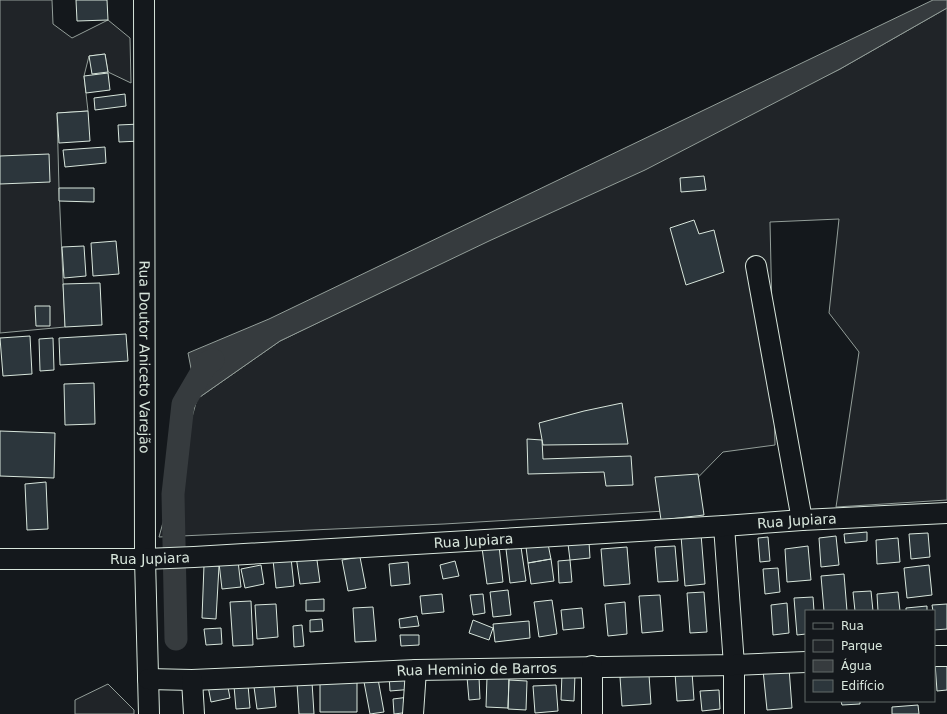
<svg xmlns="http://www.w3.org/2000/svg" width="947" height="714" font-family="'DejaVu Sans',sans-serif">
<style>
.green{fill:#202428;stroke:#939e99}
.water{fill:#363b3e;stroke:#939e99}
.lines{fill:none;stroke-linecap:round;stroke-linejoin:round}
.canal{stroke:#363b3e;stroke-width:23}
.building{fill:#2c363c;stroke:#d8e6dc}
.minor-casing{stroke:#d8e6dc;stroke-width:22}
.minor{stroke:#14181c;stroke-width:20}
.labels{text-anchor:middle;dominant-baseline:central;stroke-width:3;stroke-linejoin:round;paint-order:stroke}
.street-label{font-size:14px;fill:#d8e6dc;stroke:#14181c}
</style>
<rect width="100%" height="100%" fill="#14181c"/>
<!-- green -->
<path class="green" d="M0,0H52L53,24L72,38L108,20L130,38L131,83L108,72L105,54L89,56L84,76L88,111L57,113L59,188L65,327L0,333Z
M947,8V500L836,507L859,352L829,313L839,219L770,222L775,445L723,452L665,511L444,524L159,537L197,399L280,341L840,69Z
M108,684L134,710V714H75V700Z"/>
<!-- water -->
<path class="water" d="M933,0H947V8L840,69L645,170L489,241L280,341L197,399L188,353L269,319Z"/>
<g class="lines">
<!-- canal -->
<path class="canal" d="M176,639L173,494L183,404L207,363L213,360"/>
</g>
<!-- building -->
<path class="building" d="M76,0H107L108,20L77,21Z
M105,54L108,72L92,74L89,56Z
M108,73L110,90L86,93L84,76Z
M125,94L126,106L95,110L94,98Z
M88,111L90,141L59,143L57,113Z
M140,124V141L119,142L118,125Z
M105,147L106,163L65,167L63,150Z
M49,154L50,182L0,184V156Z
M704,176L706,190L681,192L680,178Z
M59,188H94V202L59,201Z
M694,220L699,234L714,230L724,272L686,285L670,228Z
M116,241L119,274L93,276L91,243Z
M84,246L86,276L64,278L62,247Z
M100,283L102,325L65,327L63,284Z
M35,306H50V326H36Z
M126,334L128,361L60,365L59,338Z
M30,336L32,374L3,376L0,338Z
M53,338L54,370L40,371L39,339Z
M94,383L95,424L65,425L64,384Z
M622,403L628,444L543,445L539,423L584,411Z
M0,431L55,433L54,478L0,476Z
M527,439L542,440L543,459L631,456L633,485L606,486L604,472L528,474Z
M698,474L704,515L661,520L655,477Z
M46,482L48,529L27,530L25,484Z
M867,532V541L845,543L844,534Z
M928,533L930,557L911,559L909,534Z
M701,534L705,584L685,586L681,536Z
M836,536L839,565L821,567L819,538Z
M768,537L770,561L760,562L758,538Z
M898,538L900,562L877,564L876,540Z
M589,542L590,558L570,560L568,544Z
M548,544L551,559L528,563L526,547Z
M499,546L503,582L487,584L482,548Z
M675,546L678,581L658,582L655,547Z
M808,546L811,580L787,582L785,549Z
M521,547L526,581L510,583L506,549Z
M627,547L630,584L604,586L601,549Z
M316,553L320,582L300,584L296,556Z
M360,557L366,588L348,591L342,560Z
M291,558L294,586L276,588L273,560Z
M551,559L554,581L531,584L528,563Z
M570,560L572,582L559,583L558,561Z
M238,561L241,587L222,589L219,563Z
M455,561L459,576L443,579L440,565Z
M408,562L410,584L391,586L389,564Z
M204,565L219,566L216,619L202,618Z
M261,565L264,584L245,588L241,569Z
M929,565L932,595L907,598L904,568Z
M778,568L780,592L765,594L763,569Z
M844,574L847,611H824L821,576Z
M508,590L511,615L493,617L490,592Z
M871,591L873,611H855L853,592Z
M704,592L707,632L690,633L687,593Z
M898,592L900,611H878L877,594Z
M442,594L444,612L422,614L420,596Z
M483,594L485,613L473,615L470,595Z
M660,595L663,631L642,633L639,596Z
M813,597L814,611H806V634L797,635L794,598Z
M324,599V611H306V600Z
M552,600L557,634L539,637L534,602Z
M251,601L253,645L233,646L230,602Z
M625,602L627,634L608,636L605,604Z
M787,603L789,633L773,635L771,605Z
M276,604L278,637L257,639L255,605Z
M947,604V629L934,630V611H933L932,605Z
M927,606V611H906V608Z
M373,607L376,641L355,642L353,608Z
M582,608L584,628L563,630L561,610Z
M417,616L419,626L400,628L399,619Z
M322,619L323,631L310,632V620Z
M473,620L493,628L489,640L469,633Z
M529,621L530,638L495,642L493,624Z
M302,625L304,646L294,647L293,626Z
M221,628L222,644L206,645L204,629Z
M400,635H419V645L401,646Z
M947,662V690L937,691L935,663Z
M789,668L792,708L767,710L763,670Z
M692,672L694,700L677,701L675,673Z
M412,673L414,689L390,691L389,675Z
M562,673L575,674L574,701L561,700Z
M649,675L651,704L622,706L620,677Z
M467,677H479L480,699L469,700Z
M487,677H509L508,708L486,707Z
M378,679L384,712L370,714L364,682Z
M509,680L527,681L526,710L508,709Z
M320,681H357V712H320Z
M227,682L230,698L211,702L208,686Z
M312,682L314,714H299L297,683Z
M248,685L250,708L236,709L234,686Z
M274,685L276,707L257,709L254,687Z
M556,685L558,711L535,713L533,686Z
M719,690L720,709L702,711L700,691Z
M409,697L411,712L394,714L393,699Z
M841,701H860V704L842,705Z
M918,705L919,714H892V707Z"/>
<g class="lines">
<defs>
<g id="minor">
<path id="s1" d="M144,0L145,559L149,714"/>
<path d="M756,266L802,520"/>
<path d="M724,526L734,665V714"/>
<path id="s2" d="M0,559H145L194,557L724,526L802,520L947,513"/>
<path d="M934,656H947"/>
<path id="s3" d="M148,679L192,680L416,670L734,665L806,662"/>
<path d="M192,680L194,714"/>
<path d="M413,714L416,670"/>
<path d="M592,714V666"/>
</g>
</defs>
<!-- minor casing -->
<use href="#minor" class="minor-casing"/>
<!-- minor -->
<use href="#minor" class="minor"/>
</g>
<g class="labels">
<!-- street labels -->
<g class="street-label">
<text stroke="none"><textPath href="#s1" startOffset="357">Rua Doutor Aniceto Varejão</textPath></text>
<text stroke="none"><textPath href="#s2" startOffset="798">Rua Jupiara</textPath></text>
<text stroke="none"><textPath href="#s2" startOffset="474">Rua Jupiara</textPath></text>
<text stroke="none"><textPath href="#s2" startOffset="150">Rua Jupiara</textPath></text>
<text stroke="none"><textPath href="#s3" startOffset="329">Rua Heminio de Barros</textPath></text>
</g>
</g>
<!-- legend -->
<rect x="805" y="610" width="130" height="92" fill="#14181c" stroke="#626a69"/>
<rect x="813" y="623" width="20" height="6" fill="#14181c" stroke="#626a69"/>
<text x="841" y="630" font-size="12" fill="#d8e6dc">Rua</text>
<rect x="813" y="640" width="20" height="12" fill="#202428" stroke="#626a69"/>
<text x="841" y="650" font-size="12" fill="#d8e6dc">Parque</text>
<rect x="813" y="660" width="20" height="12" fill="#363b3e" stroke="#626a69"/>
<text x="841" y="670" font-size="12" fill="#d8e6dc">Água</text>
<rect x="813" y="680" width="20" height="12" fill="#2c363c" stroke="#626a69"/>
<text x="841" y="690" font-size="12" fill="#d8e6dc">Edifício</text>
</svg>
